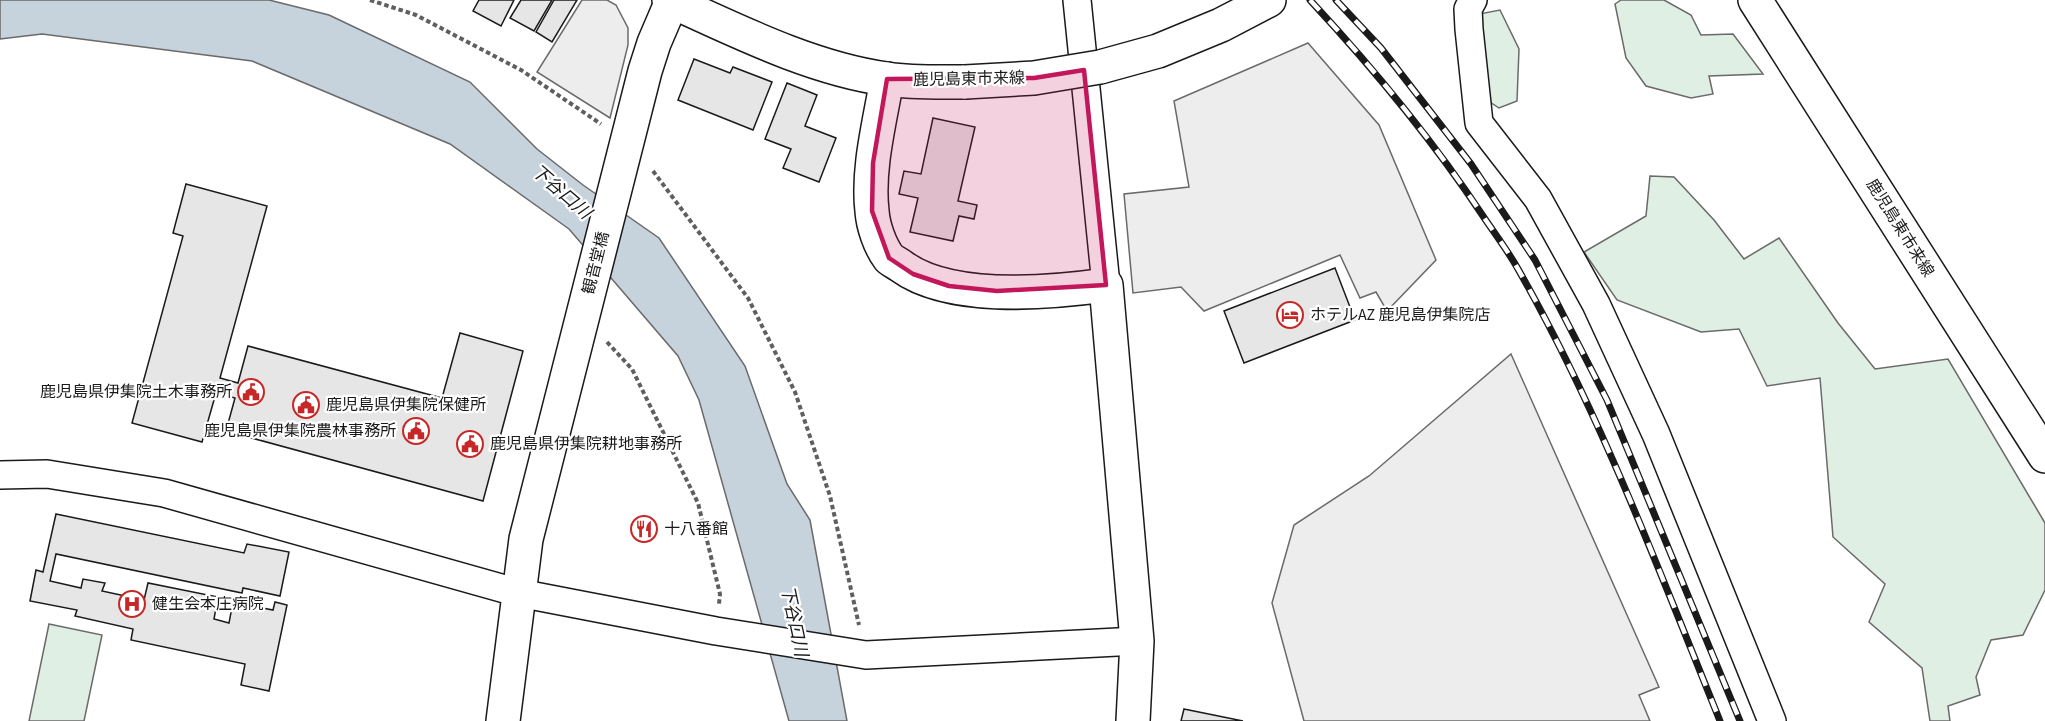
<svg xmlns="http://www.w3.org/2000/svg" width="2045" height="721" font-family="'Source Sans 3','Noto Sans JP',sans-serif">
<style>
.green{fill:#e0efe3;stroke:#6a6a6a;stroke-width:1.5}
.parking{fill:#ededed;stroke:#6a6a6a;stroke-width:1.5}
.water{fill:#c6d2dc;stroke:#6a6a6a;stroke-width:1.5}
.building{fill:#e6e6e6;stroke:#1a1a1a;stroke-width:1.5}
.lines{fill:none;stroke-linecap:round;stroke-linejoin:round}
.minor-casing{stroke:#1a1a1a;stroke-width:30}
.tertiary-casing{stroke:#1a1a1a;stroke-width:36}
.primary-casing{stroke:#1a1a1a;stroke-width:36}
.path{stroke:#5f5f5f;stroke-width:4;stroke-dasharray:4.5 3;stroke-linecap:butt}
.minor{stroke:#fff;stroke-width:27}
.tertiary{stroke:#fff;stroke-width:33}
.primary{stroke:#fff;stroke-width:33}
.rail-casing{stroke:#1a1a1a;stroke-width:7}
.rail{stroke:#fff;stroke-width:4.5;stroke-dasharray:14;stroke-linecap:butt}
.primary-bridge-casing{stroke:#1a1a1a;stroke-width:36;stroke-linecap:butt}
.primary-bridge{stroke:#fff;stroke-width:33}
.marked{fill:#c2185b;fill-opacity:0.2;stroke:#c2185b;stroke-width:4.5;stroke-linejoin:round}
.labels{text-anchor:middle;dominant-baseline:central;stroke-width:4.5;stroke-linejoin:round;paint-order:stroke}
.street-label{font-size:16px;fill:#1a1a1a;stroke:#fff}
.poi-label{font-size:16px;fill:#1a1a1a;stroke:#fff;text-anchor:start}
.water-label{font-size:18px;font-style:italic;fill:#1a1a1a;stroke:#fff}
</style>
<rect width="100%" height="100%" fill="#fff"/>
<!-- green -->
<path class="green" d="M1621,0H1664L1691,15L1701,35L1733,34L1763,74L1709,76L1713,94L1691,98L1646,86L1626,58L1615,4Z
M1500,10L1519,49L1517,101L1499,108L1487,100L1479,14Z
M1650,176L1674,177L1714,220L1744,259L1779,238L1838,323L1875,369L1948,359L2045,523V590L2023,635L1991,640L1976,677L1980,695L1948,706L1950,721H1930L1922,668L1869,622L1885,584L1833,537L1820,378L1767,386L1739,329L1701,332L1617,300L1584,252L1646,216Z
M49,624L102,635L84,721H29Z"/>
<!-- parking -->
<path class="parking" d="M582,0H607L616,5L628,28V45L610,118L537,72Z
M1308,43L1379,125L1436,260L1387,311L1376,292L1360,298L1340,255L1204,311L1181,287L1133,293L1124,194L1189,187L1174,101Z
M1511,354L1659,687L1639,695L1650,721H1304L1272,603L1294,525L1369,476Z"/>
<!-- water -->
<path class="water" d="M0,0H269L329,15L470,82L537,149L583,185L659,238L745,366L787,484L810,520L847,721H789L699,400L678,356L569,229L450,144L252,61L42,34L0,39Z"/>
<!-- building -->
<path class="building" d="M479,0H514L501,26L473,11Z
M521,0H552L534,31L510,18Z
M554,0H577L552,42L536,32Z
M694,59L730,73L733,67L772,82L753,130L678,100Z
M787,83L817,95L805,126L836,138L819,182L783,168L791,149L765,139Z
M933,118L975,127L958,201L977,205L974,219L959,216L953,241L910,232L918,198L899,194L904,171L921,174Z
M186,184L267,206L220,378L238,383L248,346L442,398L460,333L523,351L483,501L226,431L235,398L216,393L202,442L132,423L183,236L173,233Z
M1335,268L1355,320L1244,363L1224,311Z
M56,514L244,553L247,544L289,552L280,596L243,588L242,593L56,554L50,581L81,588L83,579L105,583L102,591L144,600L148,583L218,597L214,619L229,623L233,602L273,610L275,602L287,605L269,691L241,685L245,664L131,640L133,629L75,616L77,610L30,601L36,570L43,572Z
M1184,709L1243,721H1181Z"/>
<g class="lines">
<defs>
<path id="minor" d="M1077,0L1106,285
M1473,0L1468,9L1469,29L1479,123L1538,199L1596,304L1656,434L1772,721
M0,475L47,474L164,493L519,593L716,631L866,655L1137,641"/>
<path id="tertiary" d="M887,79C880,121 867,169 872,211C873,226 880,246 889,258C892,261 897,263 901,266C950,302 1048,293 1106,285L1137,641L1133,721
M503,721L526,539L645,71L654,43L672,1"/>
<path id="primary" d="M669,0C737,31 813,69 887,79C913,83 939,82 965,82
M1755,0L2045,456
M1100,67L1158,51L1221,25L1269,0"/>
</defs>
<!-- minor casing -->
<use href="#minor" class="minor-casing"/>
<!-- tertiary casing -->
<use href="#tertiary" class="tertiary-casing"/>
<!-- primary casing -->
<use href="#primary" class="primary-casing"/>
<!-- path -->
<path class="path" d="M370,0L416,15L521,70L601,124
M653,171L748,298L795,392L830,496L859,625
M607,342L632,369L698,503L720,594L719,604"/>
<!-- minor -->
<use href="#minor" class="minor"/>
<!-- tertiary -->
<use href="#tertiary" class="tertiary"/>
<!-- primary -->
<use href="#primary" class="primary"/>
<defs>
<path id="rail" d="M1310,0C1373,68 1432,139 1483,216C1495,234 1508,251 1518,269C1600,413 1658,568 1720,721
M1336,0L1381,48L1471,164L1535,260L1607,400L1740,721"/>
</defs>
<!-- rail casing -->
<use href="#rail" class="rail-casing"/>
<!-- rail -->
<use href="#rail" class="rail"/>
<defs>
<path id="primary-bridge" d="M965,82L1034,78L1100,67"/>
</defs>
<!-- primary-bridge casing -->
<use href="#primary-bridge" class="primary-bridge-casing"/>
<!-- primary-bridge -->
<use href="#primary-bridge" class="primary-bridge"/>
</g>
<!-- marked area -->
<path class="marked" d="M1084,70L1106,285L997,291L949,286L913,274L889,258L872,211L873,163L887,79L1034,78Z"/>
<!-- icons -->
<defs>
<symbol id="hotel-ring" viewBox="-11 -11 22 22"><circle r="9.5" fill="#fff" stroke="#c62828" stroke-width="1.5"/><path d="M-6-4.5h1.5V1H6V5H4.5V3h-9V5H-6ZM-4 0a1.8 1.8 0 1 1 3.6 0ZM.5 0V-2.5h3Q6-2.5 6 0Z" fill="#c62828"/></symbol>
<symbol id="civic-ring" viewBox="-11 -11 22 22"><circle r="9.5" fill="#fff" stroke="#c62828" stroke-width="1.5"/><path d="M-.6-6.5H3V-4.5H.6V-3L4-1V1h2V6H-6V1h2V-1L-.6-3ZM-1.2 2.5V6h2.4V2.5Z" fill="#c62828"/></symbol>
<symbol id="restaurant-ring" viewBox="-11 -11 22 22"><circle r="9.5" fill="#fff" stroke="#c62828" stroke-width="1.5"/><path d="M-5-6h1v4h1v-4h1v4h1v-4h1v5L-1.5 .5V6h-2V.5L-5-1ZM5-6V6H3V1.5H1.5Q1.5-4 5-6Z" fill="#c62828"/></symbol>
<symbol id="hospital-ring" viewBox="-11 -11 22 22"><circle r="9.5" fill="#fff" stroke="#c62828" stroke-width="1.5"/><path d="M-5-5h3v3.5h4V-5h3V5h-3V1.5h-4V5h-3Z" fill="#c62828"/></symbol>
</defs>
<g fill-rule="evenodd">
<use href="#hotel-ring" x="1275" y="300" width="30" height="30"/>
<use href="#civic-ring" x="236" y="377" width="30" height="30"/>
<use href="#civic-ring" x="291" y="390" width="30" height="30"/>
<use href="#civic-ring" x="401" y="416" width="30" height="30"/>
<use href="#civic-ring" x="455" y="429" width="30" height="30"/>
<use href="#restaurant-ring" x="629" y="514" width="30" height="30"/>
<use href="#hospital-ring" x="117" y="589" width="30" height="30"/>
</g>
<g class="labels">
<!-- street labels -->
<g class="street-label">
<text transform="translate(969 79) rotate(-1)">鹿児島東市来線</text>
<text transform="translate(1900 228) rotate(58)">鹿児島東市来線</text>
<text transform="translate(596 263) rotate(-76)">観音堂橋</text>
</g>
<!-- poi labels -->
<g class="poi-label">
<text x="1310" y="315">ホテルAZ 鹿児島伊集院店</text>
<text x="232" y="392" text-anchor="end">鹿児島県伊集院土木事務所</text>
<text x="326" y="405">鹿児島県伊集院保健所</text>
<text x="396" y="431" text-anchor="end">鹿児島県伊集院農林事務所</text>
<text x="490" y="444">鹿児島県伊集院耕地事務所</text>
<text x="664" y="529">十八番館</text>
<text x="152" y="604">健生会本庄病院</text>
</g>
<!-- water labels -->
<g class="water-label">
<text transform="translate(561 192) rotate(41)">下谷口川</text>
<text transform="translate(794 621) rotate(78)">下谷口川</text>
</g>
</g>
</svg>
